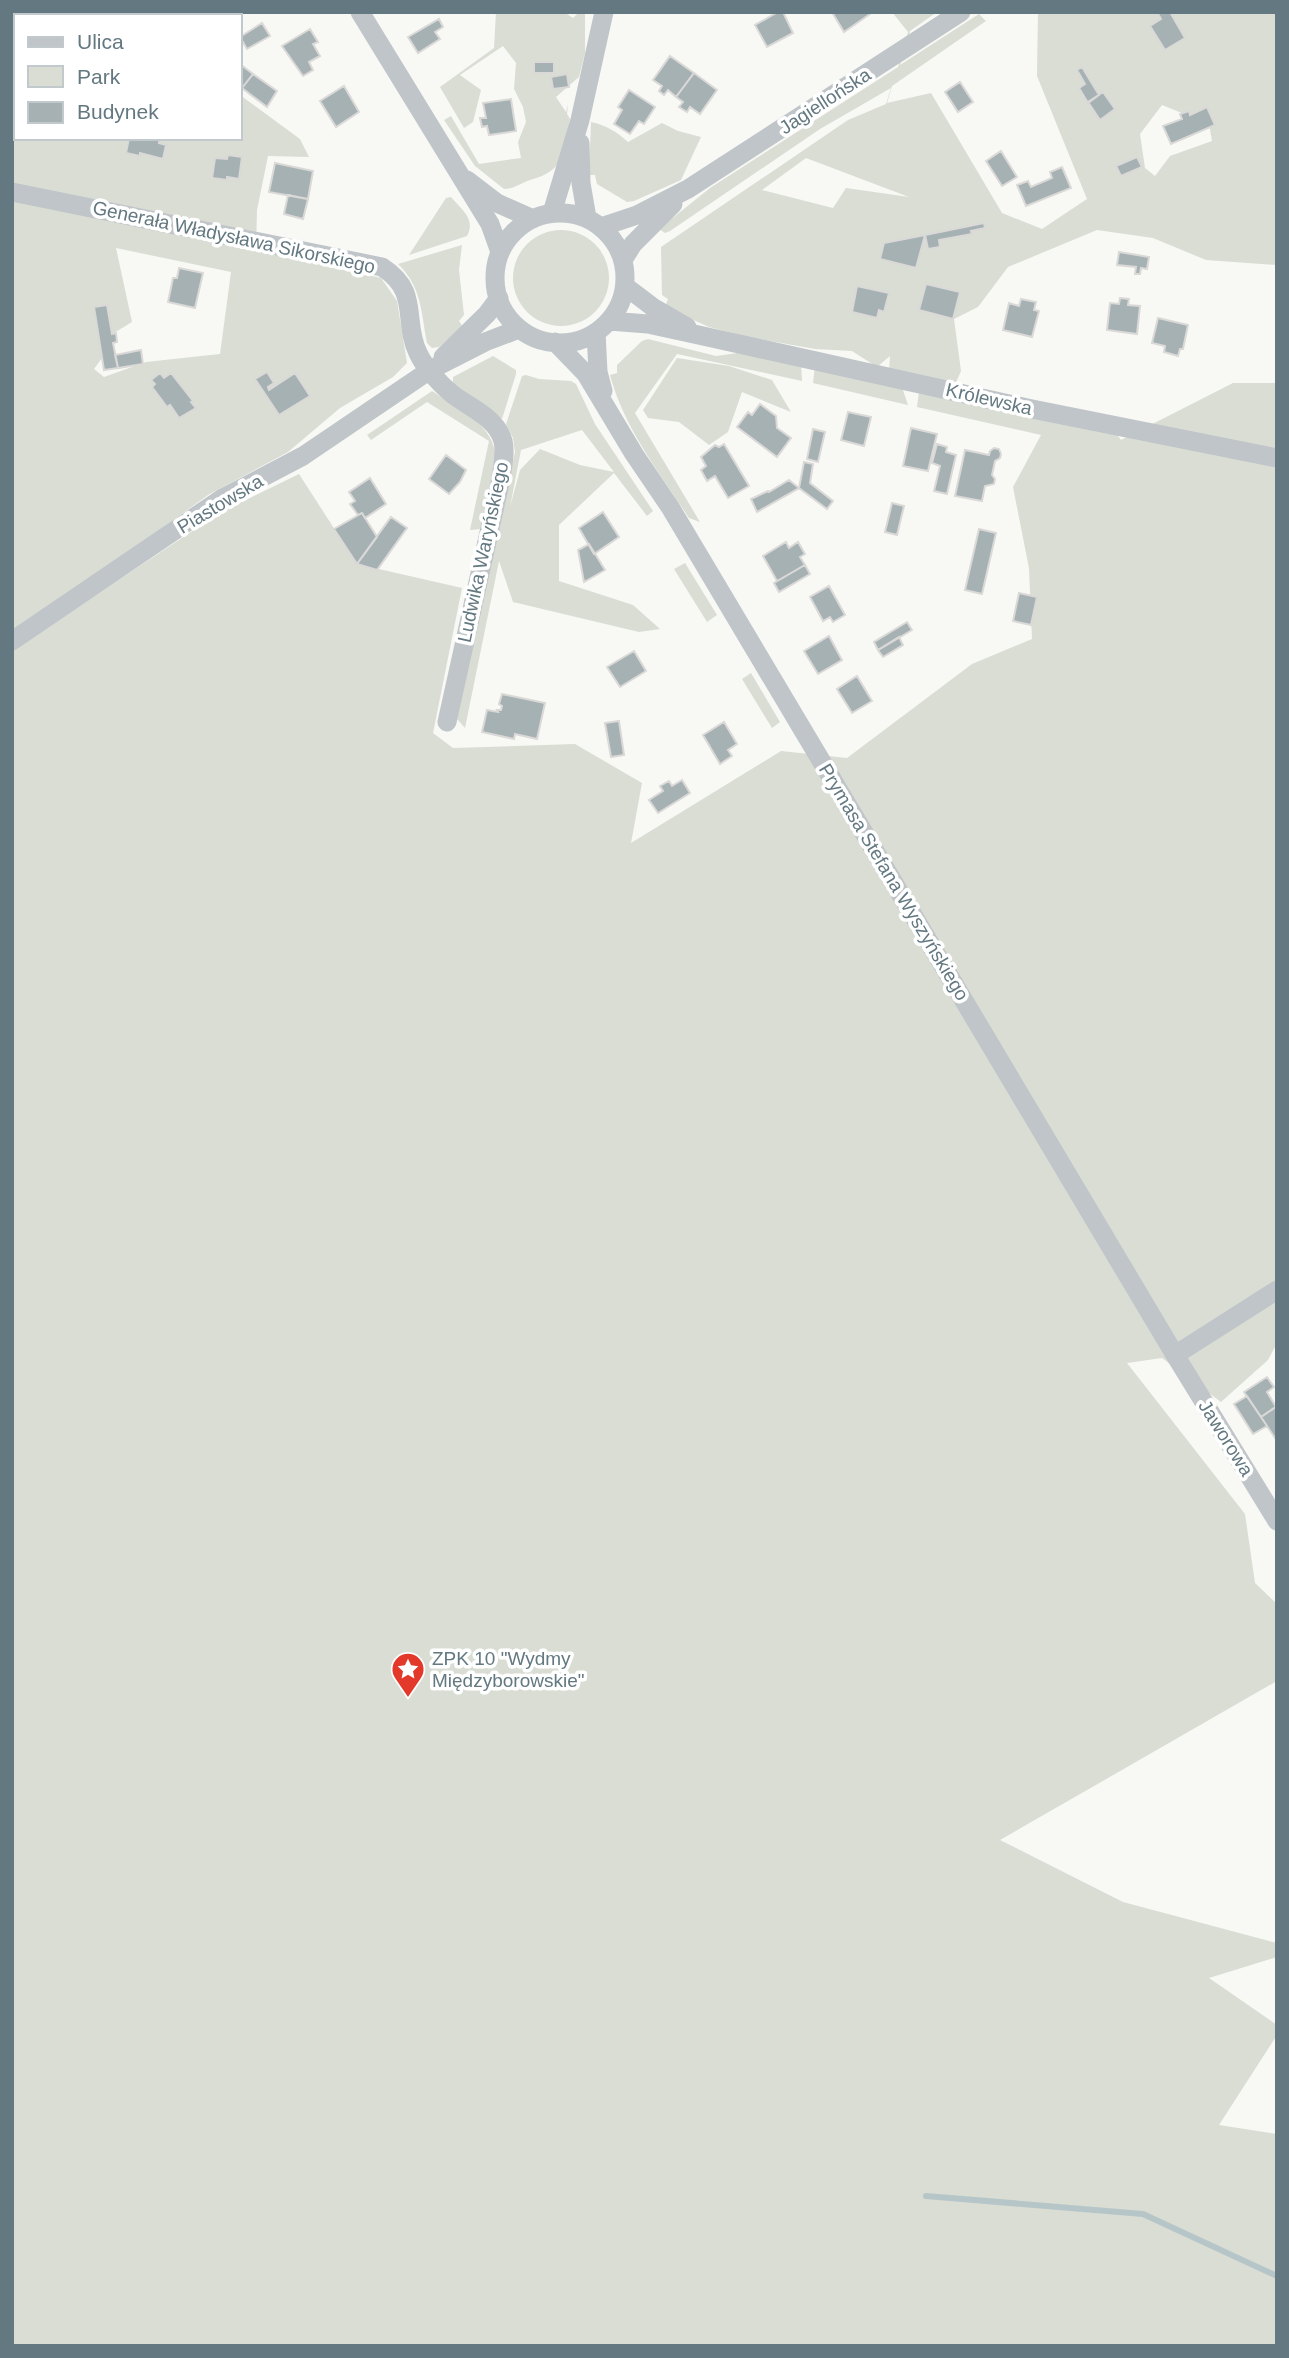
<svg xmlns="http://www.w3.org/2000/svg" width="1289" height="2358" font-family="Arial,sans-serif">
<style>
.green{fill:#d9ddd4;fill-rule:evenodd}
.lines{fill:none;stroke-linecap:round;stroke-linejoin:round}
.stream{stroke:#b6c6c8;stroke-width:6}
.building{fill:#a6b1b4;stroke:#dad9d7;stroke-width:2}
.minor{stroke:#bfc5c8;stroke-width:19}
.labels{text-anchor:middle;dominant-baseline:central;stroke-width:7;stroke-linejoin:round;paint-order:stroke}
.street-label{font-size:19px;fill:#637880;stroke:#fff}
.poi-label{font-size:19px;fill:#637880;stroke:#fff;text-anchor:start}
</style>
<rect width="100%" height="100%" fill="#f8f8f5"/>
<!-- green -->
<path class="green" d="M12,12H225L223,16H16V138H240V95L300,139L309,157L268,156L257,210L256,250L381,278L397,301L407,363L393,377L340,408L288,452L208,495L45,612L51,625L221,512L299,474L357,564L462,588L433,733L453,748L575,744L642,783L631,843L781,751L847,758L972,664L1032,639L1029,568L1013,487L1041,435L917,407L919,392L1115,432L1121,440L1233,383H1277V1343L1268,1360L1221,1402L1162,1358L1127,1363L1245,1514L1255,1583L1277,1604V1681L1000,1840L1123,1902L1277,1943V1957L1209,1978L1277,2025V2035L1219,2125L1277,2134V2346H12ZM116,248L231,272L220,354L146,362L104,377L94,369L108,350L99,342L132,322Z
M496,12H564L573,18L579,12H585V53L579,77L556,97L566,112L568,104L567,114L570,119C562,153 567,170 530,180C521,183 514,189 504,189L475,166L444,120L451,116L479,164L521,158L518,142L526,122L523,107L514,89L516,63L503,46L460,75L481,90L473,122L464,128L440,87L494,48Z
M892,12H937L910,31L900,65L979,14L986,21L892,86L887,103L931,93L1002,213L1042,229L1087,199L1037,76L1038,12H1277V265L1206,260L1153,238L1097,230L1008,267L978,307L954,319L961,371L954,387L889,372L890,356L877,367L852,351L815,349L748,337L709,327L665,307L668,299L662,295L661,247L848,120L886,104L891,88L820,129L670,231L665,233L659,229L710,188L898,67L908,32ZM1162,105L1209,124L1212,141L1170,156L1155,176L1145,168L1140,134ZM806,158L909,197L846,188L833,208L762,190Z
M591,122C606,125 617,132 628,142L662,123L678,131L701,137L681,180L634,201L627,202L597,184L595,175H589Z
M451,197C462,210 476,219 467,236L409,255L446,198Z
M513 278a48 48 0 1 1 96 0a48 48 0 1 1-96 0Z
M462,245L459,270L464,315L459,321L463,327L439,347L432,348L427,343C421,312 422,287 398,264Z
M648,339L716,356L738,353L801,364L802,381L677,354L635,413L700,522L689,518C659,472 624,428 610,375L617,373V365L642,341Z
M493,356L516,370V374L502,419L453,384V377Z
M677,358L729,366L772,380L791,412L742,392L728,432L709,445L679,422L648,418L643,410Z
M815,366L902,387L908,405L813,383Z
M526,375L539,379L571,381L576,384L595,424L653,511L647,516L614,473L559,525V581L633,605L660,629L639,632L513,602L499,561L465,728L457,719L515,452L513,438L506,424L522,376ZM582,430L614,472L580,465L540,449L520,470L510,507L521,450Z
M432,391C459,409 494,423 496,459L481,529L470,530L489,441L427,402L371,440L367,435Z
M685,563L717,615L707,622L674,569Z
M751,673L780,722L772,728L742,679Z"/>
<g class="lines">
<!-- stream -->
<path class="stream" d="M926,2196L1143,2214L1277,2276"/>
</g>
<!-- building -->
<path class="building" d="M778,12H783L793,33L767,47L755,25Z
M832,12H869L870,14L844,32Z
M1157,12H1170L1185,38L1165,50L1150,26L1161,19Z
M439,19L443,27L435,32L440,39L418,53L408,37Z
M262,23L270,36L247,49L240,37Z
M310,29L318,42L313,44L320,56L309,62L313,70L303,76L282,46Z
M670,56L694,73L676,97L668,90L664,95L659,91L662,86L653,80Z
M534,62H554V73H534Z
M240,64L253,74L242,88L240,86Z
M1082,67L1099,95L1088,103L1079,88L1085,84L1077,70Z
M694,73L717,90L700,114L690,107L687,112L679,107L683,102L676,97Z
M253,74L277,91L267,107L242,88Z
M567,74L569,87L553,89L551,77Z
M960,82L973,102L958,112L945,92Z
M344,86L359,112L336,127L320,101Z
M629,90L655,107L644,124L639,121L630,134L614,124L622,110L618,107Z
M1103,92L1115,109L1100,120L1088,102Z
M511,99L516,131L489,135L487,126L482,127L480,118H486L483,103Z
M1207,107L1215,125L1171,144L1163,126L1182,119L1180,114L1189,111L1190,115Z
M129,138H160L159,143L166,145L163,159L140,153V156L126,153Z
M1001,151L1017,177L1002,186L986,161Z
M228,155L242,157L239,179L227,177V180L212,178L215,158L227,159Z
M1137,157L1142,167L1121,176L1116,166Z
M275,163L313,171L308,199L269,192Z
M1062,167L1071,188L1026,206L1017,185L1028,181L1031,187L1052,178L1050,172Z
M288,195L308,199L303,219L284,214Z
M984,223L985,228L971,231L972,234L939,240L940,247L928,249L925,235Z
M925,235L916,268L880,259L884,243Z
M1119,252L1149,257L1147,269L1141,268L1140,274H1135L1136,267L1117,265Z
M179,268L203,273L195,308L168,302L173,278H177Z
M926,284L960,292L953,319L919,310Z
M857,286L889,293L884,312L879,310L877,318L852,312Z
M1120,298L1129,299L1128,305L1140,306L1137,334L1107,330L1110,303L1119,304Z
M1021,299L1036,302L1034,310L1039,311L1032,337L1003,330L1009,303L1019,306Z
M107,305L112,334L116,333L117,342L113,343L118,368L104,370L94,307Z
M1158,318L1188,325L1183,349H1180L1178,356L1164,352L1165,346L1152,343Z
M141,350L143,364L118,368L115,355Z
M267,372L274,383L268,387L269,390L295,373L310,396L279,415L255,379Z
M160,373L164,378L171,373L193,401L191,402L196,408L179,418L170,405L167,407L152,387L155,384L151,380Z
M760,404L776,416L777,428L791,438L777,457L737,427L748,412L752,415Z
M848,412L871,417L864,446L841,440Z
M911,428L937,434L928,471L903,466Z
M813,429L825,432L818,462L807,459Z
M724,444L749,486L728,498L715,476L707,481L701,470L706,466L701,457L715,445L719,447Z
M937,444L947,447L946,452L956,455L947,494L934,491L940,466L932,463Z
M994,448L999,449L1001,454L1000,458L995,461L992,475L995,479L994,484L985,486L982,501L955,496L965,450L989,455L990,451Z
M446,455L466,470L460,482L449,494L429,479Z
M804,462L813,464L810,483L833,501L827,509L799,488Z
M370,478L386,504L365,518L362,513L358,515L350,504L355,501L349,492Z
M789,480L799,488L757,512L751,499L768,491L769,492Z
M892,503L904,506L897,535L885,532Z
M603,512L619,537L594,554L579,528Z
M362,513L377,537L357,564L334,529Z
M391,517L407,528L377,570L357,564Z
M979,529L996,533L982,594L965,590Z
M786,542L789,548L798,542L805,554L800,557L805,565L777,581L763,556Z
M589,544L605,570L584,582L578,550Z
M805,565L810,574L779,592L774,583Z
M829,586L845,615L833,622L830,617L823,621L810,597Z
M1019,593L1037,597L1031,625L1013,621Z
M907,622L912,630L878,650L874,642Z
M829,636L842,660L818,674L804,651Z
M899,637L903,645L883,657L878,650Z
M634,651L646,671L620,687L607,667Z
M857,676L872,701L852,713L837,689Z
M502,694L545,703L537,739L515,734L514,739L482,732L487,710L498,712L497,710H501L502,706L499,704Z
M619,721L624,755L611,757L605,723Z
M724,722L737,744L728,750L732,756L720,764L703,735Z
M682,780L690,793L658,813L649,800L663,791L660,786L669,781L672,786Z
M1267,1377L1274,1387L1267,1392L1276,1407L1261,1417L1244,1392Z
M1247,1396L1267,1426L1253,1434L1234,1404Z
M1277,1406V1441L1261,1417Z"/>
<g class="lines">
<!-- minor -->
<path class="minor" d="M360,12L490,224L500,252
M580,143L581,183L587,218
M467,180L497,203L533,219
M12,192L382,267C421,292 402,320 418,353C425,368 440,384 452,394C469,407 497,418 503,441C506,454 502,470 500,483L447,722
M552,213L580,120L604,12
M495 278a65 65 0 1 1 130 0a65 65 0 1 1-130 0Z
M601,227L637,215L688,189L961,12
M623,260L633,244L673,204
M625,286L654,308L687,327
M609,321L648,324L703,336L1032,409L1277,458
M596,332L598,372L603,391
M555,342L586,374L634,454L670,507L1175,1355L1277,1521
M443,357L487,314L499,298
M12,641L221,499L303,456L430,370L485,342L519,329
M1175,1355L1277,1290"/>
</g>
<!-- icons -->
<defs>
<symbol id="sight-pin" viewBox="-11 -11 22 30"><path d="M0 17L-7.5 6A9.5 9.5 0 1 1 7.5 6Z" fill="#e3392a" stroke="#fff"/><path d="M0-6L1.8-2.2L6-1.7L2.9 1.2L3.7 5.4L0 3.3L-3.7 5.4L-2.9 1.2L-6-1.7L-1.8-2.2Z" fill="#fff"/></symbol>
</defs>
<g fill-rule="evenodd">
<use href="#sight-pin" x="389" y="1650" width="38" height="52"/>
</g>
<g class="labels">
<!-- street labels -->
<g class="street-label">
<text transform="translate(825 101) rotate(-33)">Jagiellońska</text>
<text transform="translate(234 237) rotate(12)">Generała Władysława Sikorskiego</text>
<text transform="translate(989 399) rotate(13)">Królewska</text>
<text transform="translate(220 504) rotate(-31)">Piastowska</text>
<text transform="translate(483 552) rotate(-78)">Ludwika Waryńskiego</text>
<text transform="translate(894 882) rotate(59)">Prymasa Stefana Wyszyńskiego</text>
<text transform="translate(1226 1438) rotate(58)">Jaworowa</text>
</g>
<!-- poi labels -->
<g class="poi-label">
<text x="432" y="1658">ZPK 10 "Wydmy<tspan x="432" dy="22">Międzyborowskie"</tspan></text>
</g>
</g>
<!-- border -->
<rect width="1289" height="2358" fill="none" stroke="#637880" stroke-width="28"/>
<!-- legend -->
<rect x="14" y="14" width="228" height="126" fill="#ffffff" stroke="#c1c9cc" stroke-width="2"/>
<rect x="28" y="37" width="35" height="10" fill="#bfc5c8" stroke="#c1c9cc" stroke-width="2"/>
<text x="77" y="49" font-size="21" fill="#637880">Ulica</text>
<rect x="28" y="66" width="35" height="21" fill="#d9ddd4" stroke="#c1c9cc" stroke-width="2"/>
<text x="77" y="84" font-size="21" fill="#637880">Park</text>
<rect x="28" y="102" width="35" height="21" fill="#a6b1b4" stroke="#c1c9cc" stroke-width="2"/>
<text x="77" y="119" font-size="21" fill="#637880">Budynek</text>
</svg>
